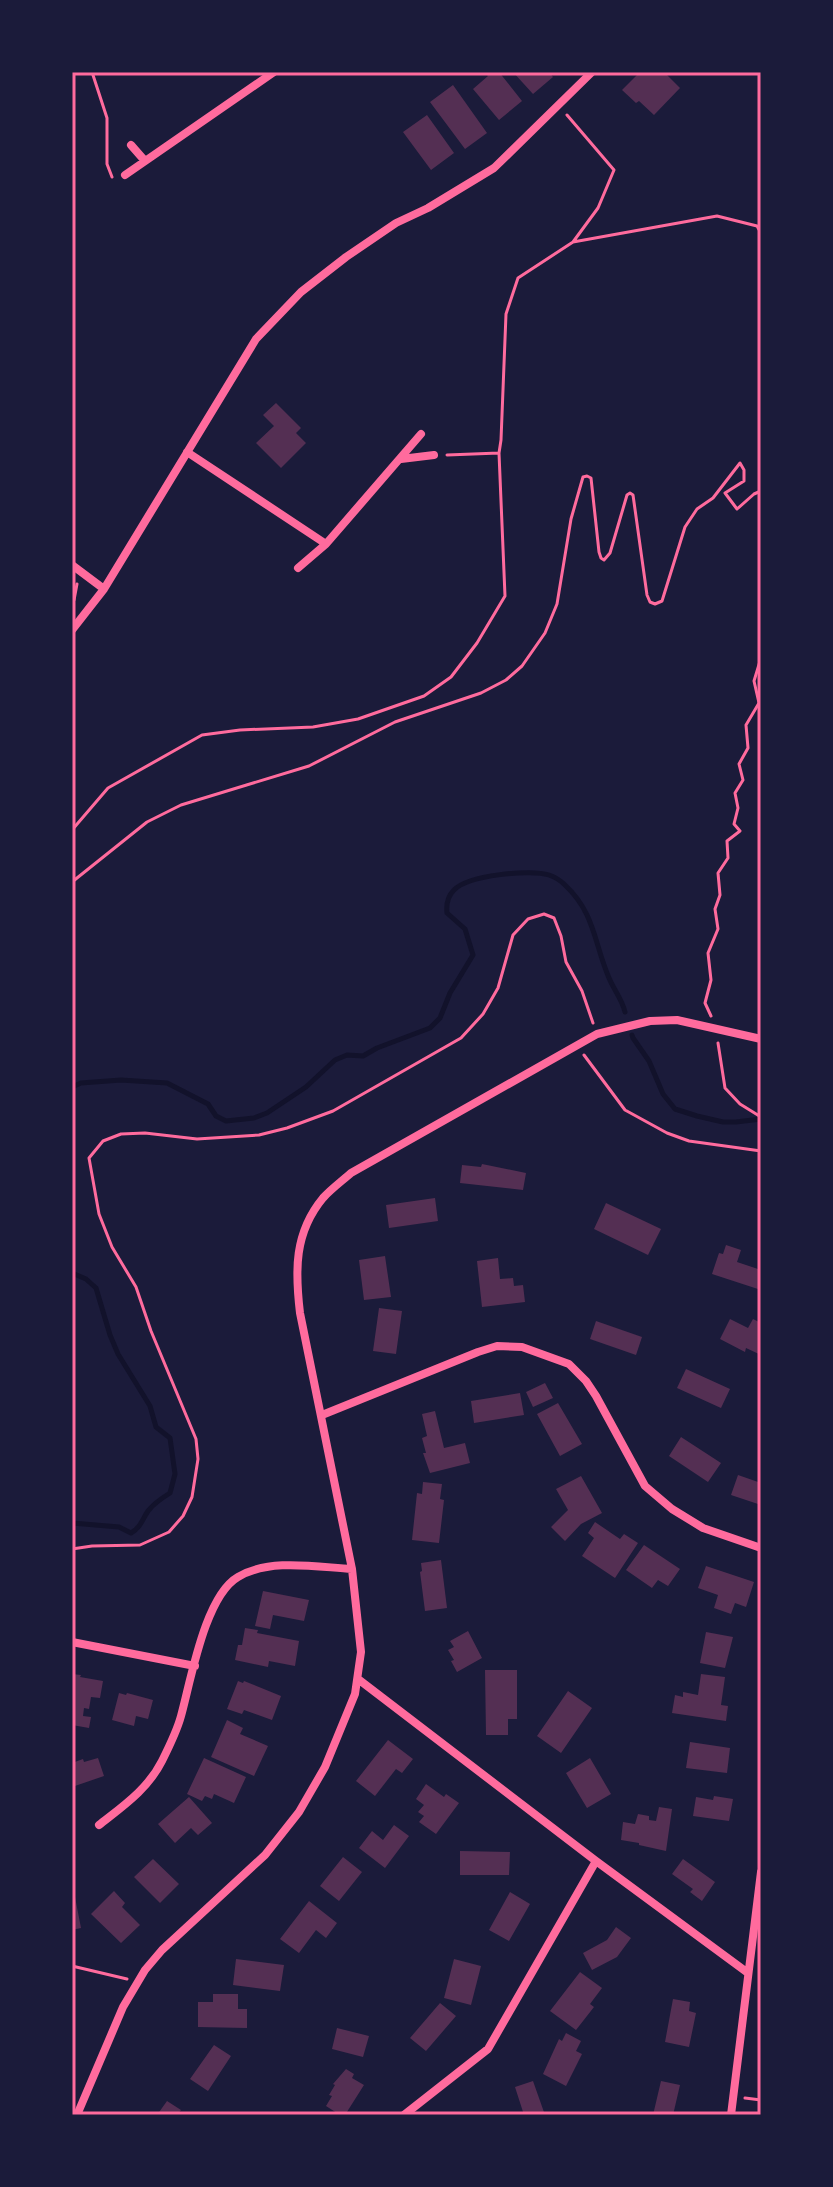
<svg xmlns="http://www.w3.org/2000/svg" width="833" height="2187" font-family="Lato,sans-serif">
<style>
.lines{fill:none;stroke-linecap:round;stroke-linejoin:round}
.stream{stroke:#12122b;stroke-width:5}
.building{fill:#542f53}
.path{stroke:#ff6b9d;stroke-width:3}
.minor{stroke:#ff6b9d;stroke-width:8}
.neatline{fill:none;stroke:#ff6b9d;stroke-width:3}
</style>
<rect width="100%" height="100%" fill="#1b1b3a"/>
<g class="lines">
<!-- stream -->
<path class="stream" d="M632,1035L633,1038L649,1061L663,1094L675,1109L697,1116L723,1122H736L761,1119
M72,1087L81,1083L121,1080L167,1083L208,1104L216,1116L226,1121L254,1118L267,1113L306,1087L335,1060L347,1055L363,1056L377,1048L430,1028L440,1018L450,993L473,955L465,929L447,913C446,904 448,896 454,890C468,875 531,869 549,875C555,877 561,881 565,885C595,913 594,943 609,978C614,990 622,999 625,1012
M72,1273L86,1279L96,1288L110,1335L118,1354L150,1406L156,1427L170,1438L175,1474L170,1493C162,1498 154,1503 148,1511C142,1520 141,1527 131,1533L119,1527L72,1523"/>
</g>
<!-- building -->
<path class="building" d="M484,72H499L522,101L499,120L473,89L488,76Z
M513,72H549L553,77L533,94Z
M640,72H664L680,88L654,115L639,101L636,103L622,90Z
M453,85L487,133L465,149L430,102Z
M427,115L454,153L431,170L403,132Z
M276,403L301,428L296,433L306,443L281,468L256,443L274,426L263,415Z
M482,1164L526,1173L523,1190L460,1183L462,1165L481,1167Z
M435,1198L438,1221L389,1228L386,1205Z
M606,1203L661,1229L648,1255L594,1229Z
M726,1245L741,1250L737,1262L761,1270V1290L712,1274L719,1253L723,1254Z
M385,1256L391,1297L364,1300L359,1260Z
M498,1258L500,1279L513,1278L514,1286L523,1285L525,1302L482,1307L477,1261Z
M379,1308L402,1311L396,1354L373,1351Z
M730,1319L748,1328L753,1319L761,1323V1355L746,1348L745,1352L720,1339Z
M596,1321L642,1337L636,1355L590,1339Z
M686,1369L730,1389L721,1408L677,1388Z
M545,1383L553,1398L533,1407L526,1392Z
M520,1393L524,1415L474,1423L471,1401Z
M558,1403L582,1444L560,1456L537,1414Z
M435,1411L444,1448L465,1443L470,1463L430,1473L423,1453H426L422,1438L427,1436L422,1414Z
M681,1437L721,1463L708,1482L669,1456Z
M738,1475L761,1483V1505L731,1495Z
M581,1476L602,1513L581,1524L565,1541L551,1527L568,1510L556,1489Z
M423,1482L442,1484L440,1499L444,1500L439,1543L412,1540L417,1493L422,1494Z
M595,1522L620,1539L624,1534L638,1543L615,1578L582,1556L594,1538L588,1533Z
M644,1545L680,1569L668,1586L658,1580L652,1588L626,1570Z
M441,1560L447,1608L425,1611L420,1572L422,1571L421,1563Z
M706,1566L754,1582L746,1607L735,1603L731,1614L714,1608L718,1595L698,1588Z
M263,1591L309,1600L304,1621L273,1615L270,1629L255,1626Z
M245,1628L258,1630L257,1633L299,1641L295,1666L269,1661L268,1667L235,1660L238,1645H242Z
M468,1631L482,1658L457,1672L451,1661L454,1660L448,1650L454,1647L450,1641Z
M706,1632L733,1637L725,1668L700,1663Z
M485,1670H517V1719H508V1735H486Z
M72,1674L81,1675L80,1677L103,1681L100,1698L91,1697L89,1709L84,1708L83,1716L91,1717L89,1728L72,1725Z
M701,1674L725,1677L721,1705L728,1706L726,1721L672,1713L675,1695L683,1697V1692L698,1695Z
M238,1681L243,1683L244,1681L281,1696L272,1720L244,1710L242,1714L227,1709Z
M568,1691L592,1708L561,1753L537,1736Z
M119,1693L126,1695L127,1693L153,1700L148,1719L136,1716L134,1726L112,1720Z
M227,1720L243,1728L240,1734L268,1746L254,1776L211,1757Z
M388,1740L413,1759L402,1773L396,1769L375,1796L356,1781Z
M690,1742L730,1748L727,1773L686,1768Z
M98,1758L104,1776L72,1787V1763L83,1759L84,1762Z
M204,1758L246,1777L234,1803L214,1794L212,1799L205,1796L202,1801L187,1794Z
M590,1758L611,1794L587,1808L566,1773Z
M426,1784L444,1797L446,1794L459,1803L436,1834L419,1822L424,1816L418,1812L424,1805L416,1799Z
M714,1796L733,1799L729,1821L693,1816L696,1797L713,1800Z
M189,1797L212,1823L198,1835L191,1828L175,1843L158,1824Z
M659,1807L672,1809L666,1851L639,1845V1843L621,1840L623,1822L635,1824L638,1814L649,1816V1820L656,1821Z
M394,1825L409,1836L385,1868L359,1848L372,1831L383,1840Z
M460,1851L510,1852L509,1875H460Z
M343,1857L362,1872L339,1901L320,1886Z
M153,1859L179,1884L160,1903L134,1877Z
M683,1859L715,1882L702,1901L690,1892L693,1889L672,1874Z
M114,1891L125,1903L122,1907L140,1925L121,1943L91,1914Z
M510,1892L530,1904L509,1941L489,1930Z
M75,1897L81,1928L72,1930V1898Z
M309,1901L337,1923L326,1938L316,1930L299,1953L280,1939Z
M616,1927L631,1938L617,1957L592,1970L583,1953L607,1940Z
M236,1959L284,1965L280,1991L233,1985Z
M454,1959L481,1966L471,2005L444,1998Z
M580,1972L602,1988L590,2004L594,2007L576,2030L550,2011Z
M213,1994H238V2009H247V2028L198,2027V2002H213Z
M673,1999L690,2002L689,2011L696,2013L689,2047L665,2042Z
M440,2003L456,2016L426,2051L410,2038Z
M337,2028L369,2036L363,2057L332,2049Z
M566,2033L581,2041L576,2051L582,2054L566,2086L543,2074L559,2039L562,2041Z
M214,2045L231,2056L208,2091L190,2079Z
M346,2069L354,2074L352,2078L364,2085L345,2115H340L326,2106L332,2096L329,2095L335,2085L333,2084Z
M533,2081L545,2115H524L515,2087Z
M661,2081L680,2085L673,2115H653Z
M167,2101L181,2110L177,2115H157Z"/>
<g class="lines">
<!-- path -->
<path class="path" d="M92,72L107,118V164L112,177
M567,115L614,170L598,208L573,242
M499,453L501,440L506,314L518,278L573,242L717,216L757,226L761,233
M72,603L74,600L77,584
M72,830L108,788L202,735L240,730L313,727L358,719L424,696L451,677L477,643L505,596L499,453L447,455
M72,882L147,822L181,805L309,766L395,722L481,693L506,680L522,666L545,633L557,604L571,519L583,477L587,476L591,478L599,552L601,558L604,560L610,553L627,495L630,493L633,495L647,595L650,602L655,604L662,601L685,527L697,509L713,498L740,463L744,470V481L725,493L737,509L754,494L761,491
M711,1016L705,1003L711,980L708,953L718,929L715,909L720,895L718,873L728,858L727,841L740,831L734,824L738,808L735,793L743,780L739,764L748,748L746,725L759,703L754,681L761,658
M718,1043L725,1088L740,1104L761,1117
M584,1055L625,1110L667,1133L689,1141L761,1151
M72,1549L92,1546L140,1545L169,1532L183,1516L192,1497L198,1459L196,1439L151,1331L136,1287L112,1247L99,1214L89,1158L103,1141L121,1134L145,1133L197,1139L259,1135L287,1128L333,1111L461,1038L483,1014L498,988L513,935L528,919L544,914L554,918L561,936L566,962L582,991L593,1023
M72,1966L127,1979
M745,2098L761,2100"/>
<!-- minor -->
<path class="minor" d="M131,145L145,161
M125,175L274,72
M187,452L326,544L421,434
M401,459L434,455
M72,565L104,589
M298,568L326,544
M72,630L104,589L256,339L301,292L346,257L396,223L428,208L494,168L592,72
M322,1415L478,1352L497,1346L522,1347L569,1364L586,1381L596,1396L645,1486L672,1509L703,1528L761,1548
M72,1642L195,1666
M358,1679L596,1861L748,1973
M99,1825C123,1806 148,1789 162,1761C169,1747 177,1731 181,1716C191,1680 205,1596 238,1577C270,1558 316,1567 352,1569
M77,2115L123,2007L145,1970L162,1950L265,1855L299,1812L325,1767L355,1694L361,1652L352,1569L300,1313C295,1271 294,1233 323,1198C331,1189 342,1181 351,1173L597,1034L650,1021L677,1020L761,1039
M404,2115L488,2049L596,1861
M731,2115L761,1872"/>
</g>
<!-- border -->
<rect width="833" height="2187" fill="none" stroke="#1b1b3a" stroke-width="148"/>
<rect x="74" y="74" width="685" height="2039" class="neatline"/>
</svg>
